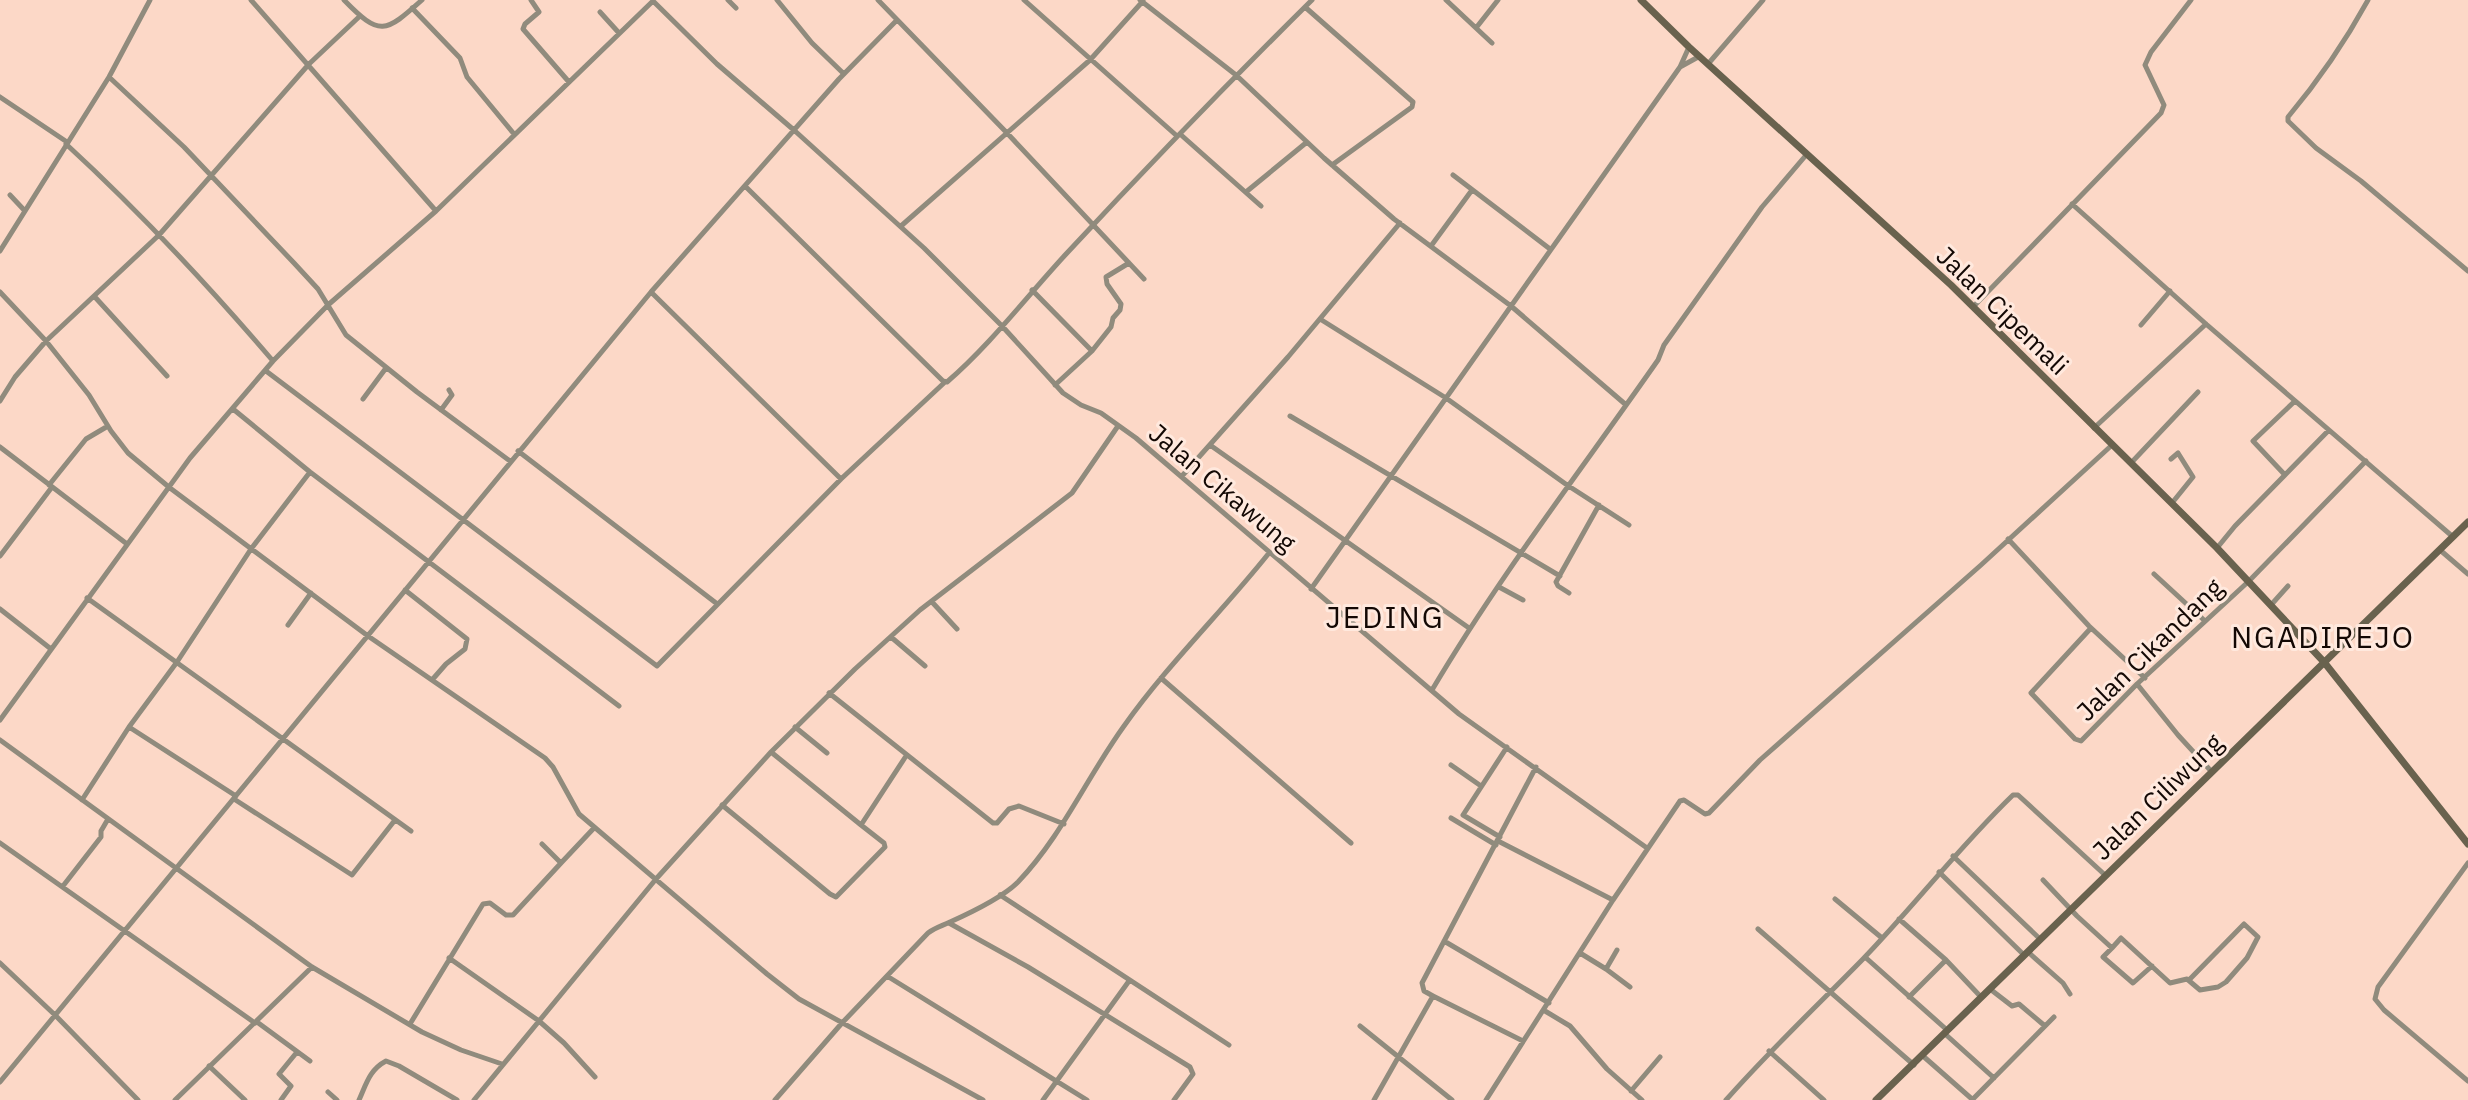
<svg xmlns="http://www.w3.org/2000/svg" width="2468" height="1100" font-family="'IBM Plex Sans',sans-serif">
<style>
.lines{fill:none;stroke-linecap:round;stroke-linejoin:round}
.minor{stroke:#908b7d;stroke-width:5}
.secondary{stroke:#69624e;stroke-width:7}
.labels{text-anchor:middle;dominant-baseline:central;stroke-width:6;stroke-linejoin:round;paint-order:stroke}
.street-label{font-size:26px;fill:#130804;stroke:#ffe9de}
.quarter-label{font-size:30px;letter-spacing:2px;fill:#130804;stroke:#ffe9de}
</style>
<rect width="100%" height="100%" fill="#fcd8c7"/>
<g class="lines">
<!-- minor -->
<path class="minor" d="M251,0L436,211
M344,0C380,37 385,33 422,0
M531,0L539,12L525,24L523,29L569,82
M728,0L736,8
M777,0L812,43L844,74
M878,0L1007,133L1144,279
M1024,0L1177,136
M1140,0L1236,75L1324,158L1394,219L1511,306L1625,404
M1446,0L1492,43
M2368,0C2345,42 2319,80 2288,117V121L2316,148L2361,181L2468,271
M653,1L717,64L795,131L924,248L1002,326L1063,393L1081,405L1101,413L1136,438L1459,714L1647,848
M1305,7L1413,102L1412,107L1332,165
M412,8L460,58L467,77L514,134
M600,12L619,33
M1476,28L1498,0
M1708,64L1763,0
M1680,67L1700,56
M109,77L184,147L294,263L318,289L346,335L417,392L510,461
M0,97L67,142
M1180,134L1261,206
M66,144C140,212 208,285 273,361
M1453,175L1550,249
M745,186L943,381L947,382C991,344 1027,296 1067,253C1147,167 1228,83 1312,0
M1246,192L1307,142
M10,195L25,211
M2072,204L2206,324L2452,536
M901,226L1090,60L1143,1
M1431,246L1472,190
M0,251L109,77L150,0
M1032,290L1092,351
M0,292L46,341L89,395L111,431L128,453L170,488L368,636L545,758L553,767L579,814L767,974L799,999L983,1100
M651,292L841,479
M94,296L167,376
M1973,307L2161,113L2164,105L2145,65L2151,52L2191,0
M1320,319L1446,398L1567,485L1629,525
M2141,325L2170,291
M266,371L657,666L841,479L945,382
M1055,385L1092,351L1111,327L1113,318L1120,310L1121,304L1107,284L1106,277L1129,263
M363,399L386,368
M0,401L15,377L46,341L159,235L309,64L360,16
M233,409L310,472L619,706
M441,410L452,395L449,390
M1290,416L1560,576
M2094,428L2206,324
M1210,445L1469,628
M0,447L127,544
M518,451L716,603
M2171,459L2178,453L2193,477L2172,503
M2131,463L2198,392
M2285,475L2253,441L2295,401
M1182,476L1288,357L1400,223
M49,485L86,439L108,426
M2008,539L2089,626L2145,678
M2217,548L2235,526L2329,430
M2440,550L2468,574
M0,556L52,487
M2154,574L2205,621
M1499,587L1523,600
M1311,589L1680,67L1689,47
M405,590L467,639L465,649L446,664L432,680
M1569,593L1558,586L1556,582L1599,505
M87,598L411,831
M932,602L957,629
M2271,605L2288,586
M0,609L51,649
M288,625L311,593
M2091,628L2031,693L2075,739L2081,741L2137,684L2249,581L2366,461
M891,637L925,666
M1161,678L1351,843
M2137,684L2178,735L2211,771
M1432,690C1500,575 1582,469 1658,360L1664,345L1762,207L1807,154
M829,693L993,823H997L1009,809L1019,806L1064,824
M0,720L190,458L273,361L328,305L436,211L653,1
M129,727L236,796
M795,727L827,753
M0,740L312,967L422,1032L461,1050L502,1064
M771,752L861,825L906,756
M1451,765L1481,786
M234,799L352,875L395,820
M82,800L129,727L177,662L251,549L310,472
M722,805L830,894L836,897L885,847L884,843L861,825
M1451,818L1496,845
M1500,837L1463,815L1507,747
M1498,841L1613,900
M0,843L255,1023
M542,844L561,863L594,828
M1953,856L2040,939
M2468,863L2378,987L2375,999L2384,1010L2468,1081
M1939,872L2024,955
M2043,880L2077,916L2112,948L2121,938L2170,983L2187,979L2200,990L2218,987L2226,982L2247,958L2258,937L2244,924L2189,980
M63,886L101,837V831L108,819
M1000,895L1229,1045
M1835,899L1882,938
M1899,919L1946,960L1981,997
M949,923L1028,967L1190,1067L1193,1074L1174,1100
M1758,929L1914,1065
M1444,941L1549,1003
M2112,948L2103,957L2133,983L2152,966
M2028,952L2063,983L2070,994
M1580,953L1606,969L1617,950
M1865,957L1947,1030
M449,958L539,1021L564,1043L595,1077
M0,963L56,1016L138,1100
M1606,969L1630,987
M887,976L1087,1100
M1990,989L2012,1006L2019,1004L2045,1026
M1433,996L1523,1041
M1909,997L1946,960
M1545,1011L1570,1026L1607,1069L1642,1100
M257,1022L310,1061
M410,1024L483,904L490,903L506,915H513L561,863
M1360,1026L1452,1100
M1944,1033L1994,1078
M1769,1051L1824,1100
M1923,1056L1973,1100
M209,1066L245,1100
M0,1082L651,292L839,79L896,21
M1631,1091L1660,1057
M328,1092L337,1100
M1973,1099L2054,1017
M175,1100L312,967
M281,1100L291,1086L279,1074L297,1052
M359,1100C366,1085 369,1070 386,1061L399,1066L457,1100
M474,1100L656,879L771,752L855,669L920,610L1072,493L1118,426
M775,1100L842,1023L928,933C936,927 942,926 950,922C970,913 1003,897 1018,882C1062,836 1087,777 1124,726C1168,664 1222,612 1269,553
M1043,1100L1129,981
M1374,1100L1433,996L1424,991L1422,983L1536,767
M1486,1100L1613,900L1680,801L1684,800L1705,814L1709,813L1760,760L1981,565L2112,445
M1726,1100C1769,1051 1817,1006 1863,959C1915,905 1959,847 2013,795H2018L2105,875"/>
<!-- secondary -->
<path class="secondary" d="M1641,0L1689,47L1951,285L2217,548L2324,662L2468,844
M1876,1100L2468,522"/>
</g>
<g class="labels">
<!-- street labels -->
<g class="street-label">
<text transform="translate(2003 310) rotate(44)">Jalan Cipemali</text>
<text transform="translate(1223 487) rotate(40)">Jalan Cikawung</text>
<text transform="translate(2149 649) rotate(-44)">Jalan Cikandang</text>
<text transform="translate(2157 796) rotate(-44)">Jalan Ciliwung</text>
</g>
<!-- quarter labels -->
<g class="quarter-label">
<text x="1385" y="616">JEDING</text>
<text x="2323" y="636">NGADIREJO</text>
</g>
</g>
</svg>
